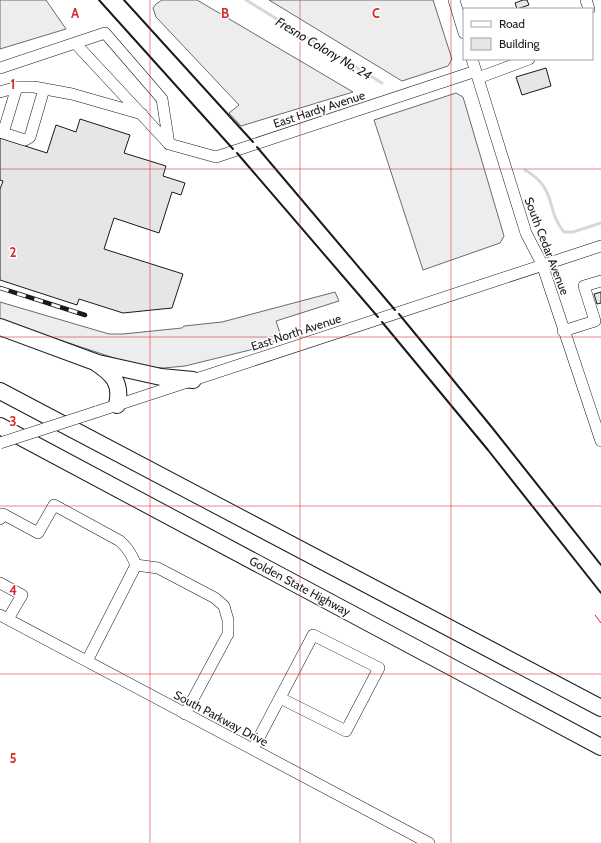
<svg xmlns="http://www.w3.org/2000/svg" width="601" height="843" font-family="Cabin,sans-serif">
<style>
.built{fill:#ededed;stroke:#6a6a6a}
.lines{fill:none;stroke-linecap:round;stroke-linejoin:round}
.stream{stroke:#d7d7d7;stroke-width:3}
.building{fill:#e6e6e6;stroke:#1a1a1a}
.minor-casing{stroke:#1a1a1a;stroke-width:12}
.highway-casing{stroke:#1a1a1a;stroke-width:18}
.minor{stroke:#fff;stroke-width:11}
.highway{stroke:#fff;stroke-width:16}
.rail-casing{stroke:#1a1a1a;stroke-width:4.5}
.rail{stroke:#fff;stroke-width:3;stroke-dasharray:9;stroke-linecap:butt}
.minor-bridge-casing{stroke:#1a1a1a;stroke-width:12;stroke-linecap:butt}
.minor-bridge{stroke:#fff;stroke-width:11}
.wall{stroke:#1a1a1a;stroke-width:2}
.power{stroke:#c62828;stroke-width:1;stroke-dasharray:14 3 2 3;stroke-linecap:butt}
.grid{fill:none;stroke:#d62828;stroke-width:1;stroke-opacity:0.55}
.labels{text-anchor:middle;dominant-baseline:central;stroke-width:3;stroke-linejoin:round;paint-order:stroke}
.street-label{font-size:12px;fill:#1a1a1a;stroke:#fff}
.water-label{font-size:13px;font-style:italic;fill:#1a1a1a;stroke:#fff}
.grid-label{font-size:13px;text-anchor:middle;font-weight:bold;fill:#d62828;stroke:#fff;stroke-width:3;stroke-linejoin:round;paint-order:stroke}
</style>
<rect width="100%" height="100%" fill="#fff"/>
<!-- built -->
<path class="built" d="M0,0H46L66,29L0,49Z
M162,0H197L353,92L241,126L229,113L239,105L156,17L153,8L156,4Z
M269,0H433L452,59L448,66L402,81Z
M456,93L463,97L504,236L500,243L423,270L374,120Z
M335,292L339,301L276,321L282,339L250,350L185,366L164,368L147,367L117,359L0,320V302L109,334H123L182,328L184,326L222,322Z"/>
<g class="lines">
<!-- stream -->
<path class="stream" d="M246,0L382,83
M525,170C558,189 545,209 564,232H573L601,223"/>
</g>
<!-- building -->
<path class="building" d="M523,0H527L529,5L517,9L515,3Z
M546,68L551,86L522,95L516,77Z
M80,119L130,135L124,153L166,166L163,176L185,183L181,195L172,192L159,233L114,218L104,249L183,274L172,308L123,313L79,299L77,305L0,280V189L3,181L0,180V138L47,153L56,125L76,132Z
M601,292V303L597,304L594,294Z"/>
<g class="lines">
<defs>
<path id="minor" d="M454,0L464,33
M586,0L589,9
M75,43L169,144
M472,59L526,233L542,264L601,441
M0,68L105,33L162,99L169,144L216,157L476,71
M478,78L529,59
M0,92L17,87H34L72,94L142,114
M0,132L25,140L30,137L44,89
M3,133L17,87
M563,331L595,321L584,286L601,281
M96,412L601,246
M0,519L3,514L38,533L54,505L120,541C128,548 132,555 136,565L87,661
M136,565L158,568L215,598L224,606L228,620V634L185,714
M0,583L22,595L8,619
M0,615L429,843
M253,749L313,635L379,668L346,731L280,698"/>
<path id="highway" d="M0,327L95,362C113,374 122,383 117,405
M98,363L161,377L193,380
M0,391L601,708
M0,426L601,747"/>
</defs>
<!-- minor casing -->
<use href="#minor" class="minor-casing"/>
<!-- highway casing -->
<use href="#highway" class="highway-casing"/>
<!-- minor -->
<use href="#minor" class="minor"/>
<!-- highway -->
<use href="#highway" class="highway"/>
<defs>
<path id="rail" d="M0,288L85,315"/>
</defs>
<!-- rail casing -->
<use href="#rail" class="rail-casing"/>
<!-- rail -->
<use href="#rail" class="rail"/>
<defs>
<path id="minor-bridge" d="M0,443L96,412"/>
</defs>
<!-- minor-bridge casing -->
<use href="#minor-bridge" class="minor-bridge-casing"/>
<!-- minor-bridge -->
<use href="#minor-bridge" class="minor-bridge"/>
<!-- wall -->
<path class="wall" d="M99,0L233,149
M124,0L253,142
M257,147L395,310
M237,153L378,317
M399,314L490,425L601,565
M382,322L488,450L601,593"/>
<!-- power -->
<path class="power" d="M595,615L601,623"/>
</g>
<!-- grid -->
<path class="grid" d="M150,0V843M300,0V843M451,0V843M0,169H601M0,337H601M0,506H601M0,674H601"/>
<g class="labels">
<!-- street labels -->
<g class="street-label">
<text transform="translate(319 109) rotate(-18)">East Hardy Avenue</text>
<text transform="translate(547 246) rotate(69)">South Cedar Avenue</text>
<text transform="translate(296 332) rotate(-18)">East North Avenue</text>
<text transform="translate(300 586) rotate(28)">Golden State Highway</text>
<text transform="translate(221 718) rotate(28)">South Parkway Drive</text>
</g>
<!-- water labels -->
<g class="water-label">
<text transform="translate(324 48) rotate(31)">Fresno Colony No. 24</text>
</g>
</g>
<g class="grid-label">
<text x="75" y="18">A</text>
<text x="225" y="18">B</text>
<text x="376" y="18">C</text>
<text x="13" y="89">1</text>
<text x="13" y="257">2</text>
<text x="13" y="426">3</text>
<text x="13" y="595">4</text>
<text x="13" y="763">5</text>
</g>
<!-- legend -->
<rect x="463" y="8" width="130" height="52" fill="#ffffff" stroke="#a3a3a3"/>
<rect x="471" y="21" width="20" height="6" fill="#ffffff" stroke="#a3a3a3"/>
<text x="499" y="28" font-size="12" fill="#1a1a1a">Road</text>
<rect x="471" y="38" width="20" height="12" fill="#e6e6e6" stroke="#a3a3a3"/>
<text x="499" y="48" font-size="12" fill="#1a1a1a">Building</text>
</svg>
